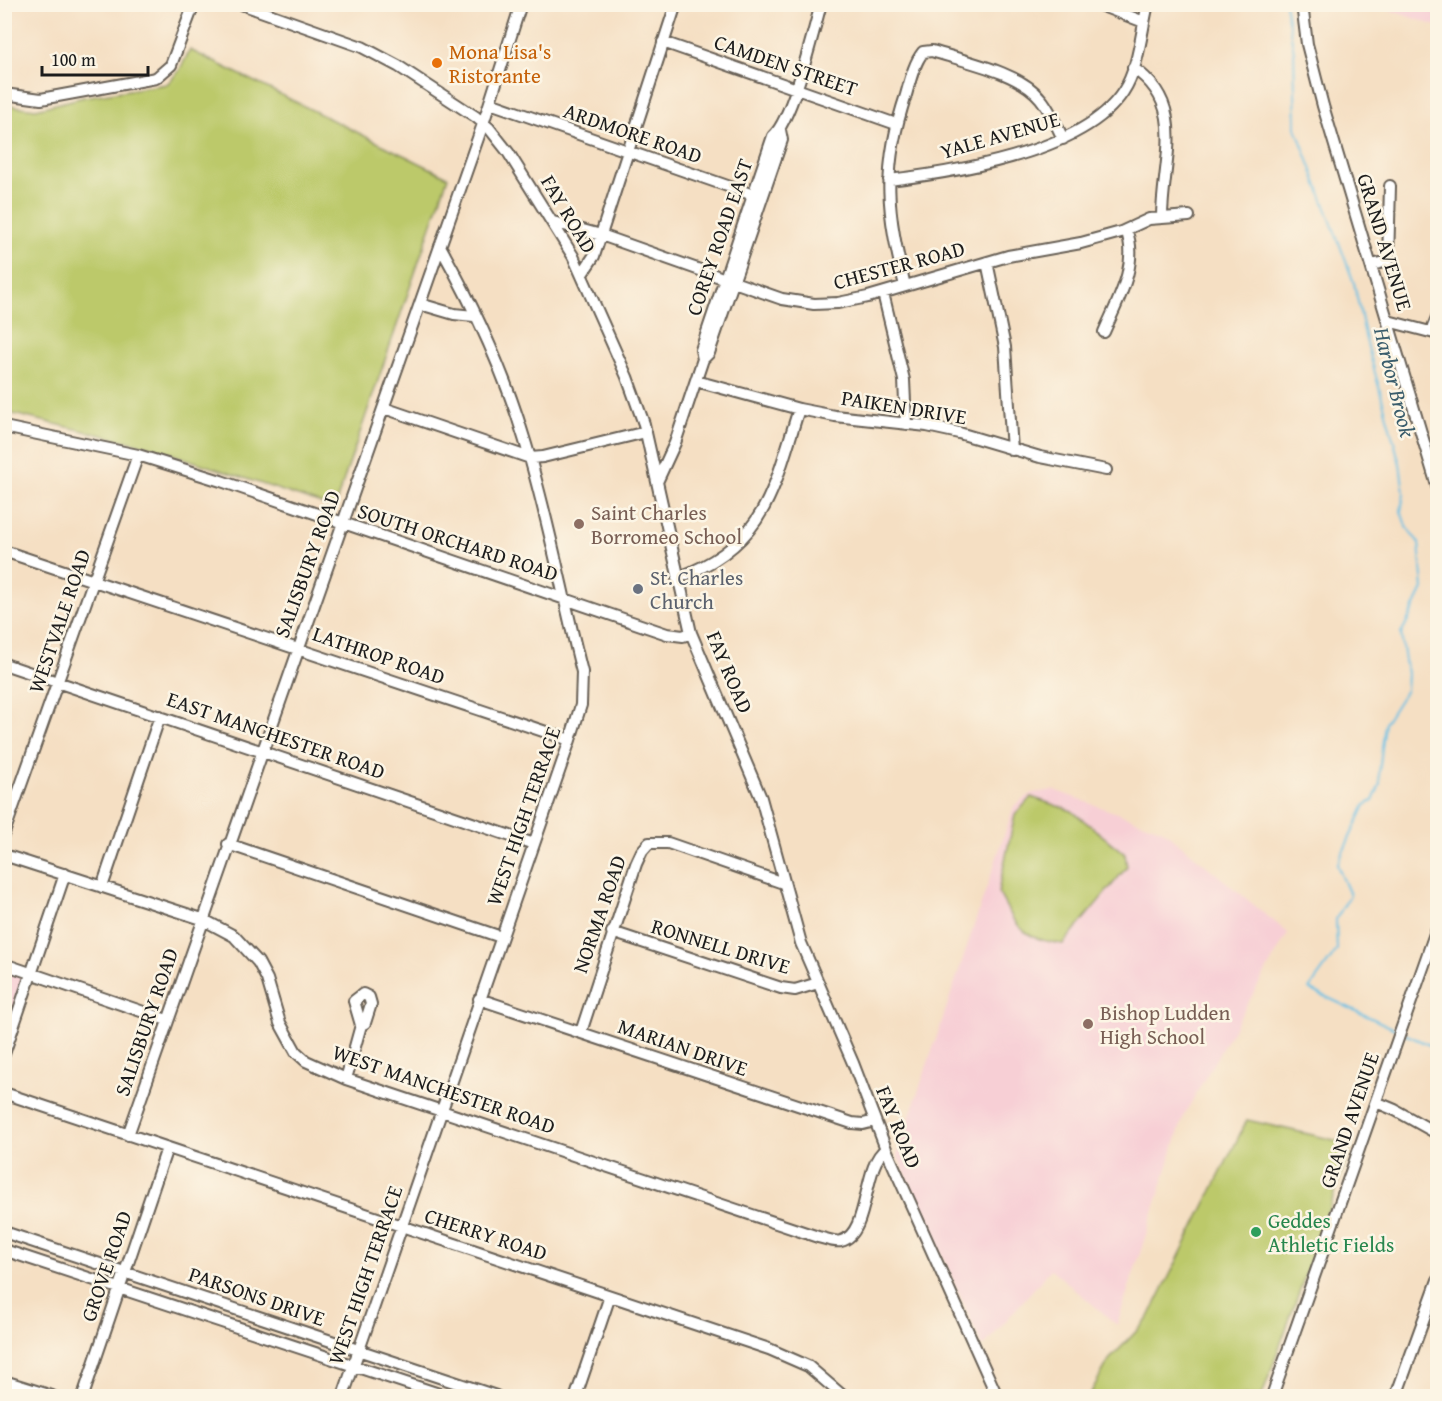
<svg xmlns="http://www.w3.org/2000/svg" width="1442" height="1401" font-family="'Gentium Book Plus',serif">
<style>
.built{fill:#f7cfd5}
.green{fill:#bcc96b;stroke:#6c7244;stroke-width:1.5}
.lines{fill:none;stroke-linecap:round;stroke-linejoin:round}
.stream{stroke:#66bfe4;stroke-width:2}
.minor-casing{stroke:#686056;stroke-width:14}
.minor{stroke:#fff;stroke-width:10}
.food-dot{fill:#e8710a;stroke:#fcf5e5;stroke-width:2}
.education-dot{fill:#8d6e63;stroke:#fcf5e5;stroke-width:2}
.worship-dot{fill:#6b7280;stroke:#fcf5e5;stroke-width:2}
.leisure-dot{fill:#2e9e5b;stroke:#fcf5e5;stroke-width:2}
.labels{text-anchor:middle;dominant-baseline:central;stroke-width:5;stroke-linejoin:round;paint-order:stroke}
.food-label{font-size:21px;fill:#c56008;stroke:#fcf5e5;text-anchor:start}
.street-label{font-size:21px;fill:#1c1c1c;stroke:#fcf5e5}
.education-label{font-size:21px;fill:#785e54;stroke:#fcf5e5;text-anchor:start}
.worship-label{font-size:21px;fill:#5b616d;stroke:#fcf5e5;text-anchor:start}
.leisure-label{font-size:21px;fill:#27864d;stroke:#fcf5e5;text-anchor:start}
.water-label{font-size:22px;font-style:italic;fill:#3a5d6c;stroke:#fcf5e5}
</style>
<rect width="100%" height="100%" fill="#fcf5e5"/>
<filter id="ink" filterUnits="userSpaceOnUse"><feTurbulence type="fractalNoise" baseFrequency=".0167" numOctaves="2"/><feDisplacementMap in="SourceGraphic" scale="12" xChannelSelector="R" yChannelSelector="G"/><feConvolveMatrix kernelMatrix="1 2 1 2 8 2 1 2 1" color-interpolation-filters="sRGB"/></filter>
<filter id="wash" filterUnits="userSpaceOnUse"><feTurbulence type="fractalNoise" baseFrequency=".008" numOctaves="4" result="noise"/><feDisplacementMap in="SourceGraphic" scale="24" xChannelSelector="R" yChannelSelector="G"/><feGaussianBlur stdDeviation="1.35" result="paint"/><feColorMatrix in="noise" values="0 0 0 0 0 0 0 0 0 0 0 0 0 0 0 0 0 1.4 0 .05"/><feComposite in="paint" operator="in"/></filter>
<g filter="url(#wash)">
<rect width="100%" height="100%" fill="#f5dfc3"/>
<!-- built -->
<path class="built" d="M1374,5H1437V26Z
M1054,790L1163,830L1288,933L1184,1115L1117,1325L1051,1269L983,1347L897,1155L1014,806L1032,793Z
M5,969L25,976L5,1038Z"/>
<!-- green -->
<path class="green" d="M190,50L448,177L334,508L151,447L5,412V105L36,109L84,97L167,84L179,71Z
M1031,797L1072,811L1125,854L1127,867L1063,944C1020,939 1017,926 998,892L1015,815Z
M1247,1120L1352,1144L1262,1396H1089L1109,1360L1148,1319Z"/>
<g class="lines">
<!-- stream -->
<path class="stream" d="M1285,4L1294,52L1296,128L1354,283L1366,340L1400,464L1404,493L1401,511L1406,526L1419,543L1423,589L1401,634L1407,674L1406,690L1385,723L1379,773L1380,784L1373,801L1365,805L1337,865L1350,895L1336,919L1337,950L1309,989L1397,1030
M1405,1034L1438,1049"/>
</g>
</g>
<g filter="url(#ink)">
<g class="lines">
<defs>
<path id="minor" d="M241,4L362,47L398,66L476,117L489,128L508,152L573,256L627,377L644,424L691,633L761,798L801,943L853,1063L886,1149L997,1396
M1097,4L1144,22
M1302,4L1307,44L1323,106L1438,489
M663,42L896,124
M1133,68C1189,105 1162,162 1162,217
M4,94L41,99L156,78L171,65L194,4
M490,103L759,197
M889,180C956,172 1084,152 1123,92C1139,68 1141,32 1148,4
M553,222L601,235L782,299L814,304L838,303L868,297L1008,256L1081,243L1121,232L1149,219L1189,216
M987,262L1005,347L1012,450
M1372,265L1388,261L1390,186
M582,274L594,256L676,4
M905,286C887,211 881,170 906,95C910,81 914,63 923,52L932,51C963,61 1020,72 1041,99C1050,110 1057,126 1063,139
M883,293L904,380L906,424
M420,304L454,314L474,316
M1388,321L1438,334
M1104,332C1117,302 1140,263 1126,230
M1431,332L1438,315
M703,359L701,350L773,136C792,120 813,33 821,4
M696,381L799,409L835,416L927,426L959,433L1040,457L1106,470
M384,408L530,458L543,457L646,432
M4,427L138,455L221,481L667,634L683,636L691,633
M657,482L675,443L703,359L709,353L782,140L780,130
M4,551L570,740
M677,578C766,545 773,490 799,409
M4,664L534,844
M4,833L138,455
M228,844L501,937
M4,855L202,919L234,936L258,962L267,979L280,1023L296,1052L306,1061L346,1079L818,1237C824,1238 835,1243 841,1241C870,1234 862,1165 886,1149
M102,887L160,716
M612,932L781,988L795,990L818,983
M4,964L167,1020
M363,994L369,997L371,1004L365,1023L361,1025L354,1001Z
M479,999L852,1123L863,1124L875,1121
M581,1032L636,864L642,851L649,843H668L783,883
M4,1054L65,874
M346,1079L361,1025
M4,1093L769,1349L808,1366L843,1396
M1376,1102L1395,1110L1438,1134
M128,1135L483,124L521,4
M4,1232L496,1396
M4,1250L445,1396
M4,1381L52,1396
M83,1396L167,1148
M343,1396L570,740L581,705L582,672C562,594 548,515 524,438C505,374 473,305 440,246
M576,1396L610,1296
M1272,1396L1438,925
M1396,1396L1438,1280"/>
</defs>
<!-- minor casing -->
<use href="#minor" class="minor-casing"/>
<!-- minor -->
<use href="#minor" class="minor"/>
</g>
</g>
<!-- markers -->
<circle class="food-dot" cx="437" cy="63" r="6"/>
<g class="education-dot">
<circle cx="579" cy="524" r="6"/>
<circle cx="1088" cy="1024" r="6"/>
</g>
<circle class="worship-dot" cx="638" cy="589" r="6"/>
<circle class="leisure-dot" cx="1256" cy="1232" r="6"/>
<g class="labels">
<!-- food labels -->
<g class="food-label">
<text x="449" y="51">Mona Lisa's<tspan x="449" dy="24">Ristorante</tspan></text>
</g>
<!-- street labels -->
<g class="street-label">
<text transform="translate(786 65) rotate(19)">CAMDEN STREET</text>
<text transform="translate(633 133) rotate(19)">ARDMORE ROAD</text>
<text transform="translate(1000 135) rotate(-16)">YALE AVENUE</text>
<text transform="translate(569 214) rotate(59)">FAY ROAD</text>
<text transform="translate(719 237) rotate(-71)">COREY ROAD EAST</text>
<text transform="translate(1385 242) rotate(73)">GRAND AVENUE</text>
<text transform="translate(899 265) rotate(-15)">CHESTER ROAD</text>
<text transform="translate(904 407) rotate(9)">PAIKEN DRIVE</text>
<text transform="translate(458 542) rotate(18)">SOUTH ORCHARD ROAD</text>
<text transform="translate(307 564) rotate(-70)">SALISBURY ROAD</text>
<text transform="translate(59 621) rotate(-71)">WESTVALE ROAD</text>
<text transform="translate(379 655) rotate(19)">LATHROP ROAD</text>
<text transform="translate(730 672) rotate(67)">FAY ROAD</text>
<text transform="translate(276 735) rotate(19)">EAST MANCHESTER ROAD</text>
<text transform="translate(523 816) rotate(-71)">WEST HIGH TERRACE</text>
<text transform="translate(599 914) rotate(-71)">NORMA ROAD</text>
<text transform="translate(721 946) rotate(17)">RONNELL DRIVE</text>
<text transform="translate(146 1022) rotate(-71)">SALISBURY ROAD</text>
<text transform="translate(683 1047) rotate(19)">MARIAN DRIVE</text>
<text transform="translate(444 1089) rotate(19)">WEST MANCHESTER ROAD</text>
<text transform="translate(1349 1120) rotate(-71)">GRAND AVENUE</text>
<text transform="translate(899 1127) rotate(68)">FAY ROAD</text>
<text transform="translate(486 1234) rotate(18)">CHERRY ROAD</text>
<text transform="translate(106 1266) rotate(-71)">GROVE ROAD</text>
<text transform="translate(365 1275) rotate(-71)">WEST HIGH TERRACE</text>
<text transform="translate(257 1296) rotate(19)">PARSONS DRIVE</text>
</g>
<!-- education labels -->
<g class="education-label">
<text x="591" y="512">Saint Charles<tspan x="591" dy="24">Borromeo School</tspan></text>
<text x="1100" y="1012">Bishop Ludden<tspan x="1100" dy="24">High School</tspan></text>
</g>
<!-- worship labels -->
<g class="worship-label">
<text x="650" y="577">St. Charles<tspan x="650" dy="24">Church</tspan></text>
</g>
<!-- leisure labels -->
<g class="leisure-label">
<text x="1268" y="1220">Geddes<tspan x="1268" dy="24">Athletic Fields</tspan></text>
</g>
<!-- water labels -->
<g class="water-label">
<text transform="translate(1395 382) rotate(76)">Harbor Brook</text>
</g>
</g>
<!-- margin -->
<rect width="1442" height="1401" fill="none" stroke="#fcf5e5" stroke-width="24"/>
<!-- scale -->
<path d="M42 66v9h106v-9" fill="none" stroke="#1c1c1c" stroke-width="3"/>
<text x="51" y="66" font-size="18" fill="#1c1c1c" stroke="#fcf5e5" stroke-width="4.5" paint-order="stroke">100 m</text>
</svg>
